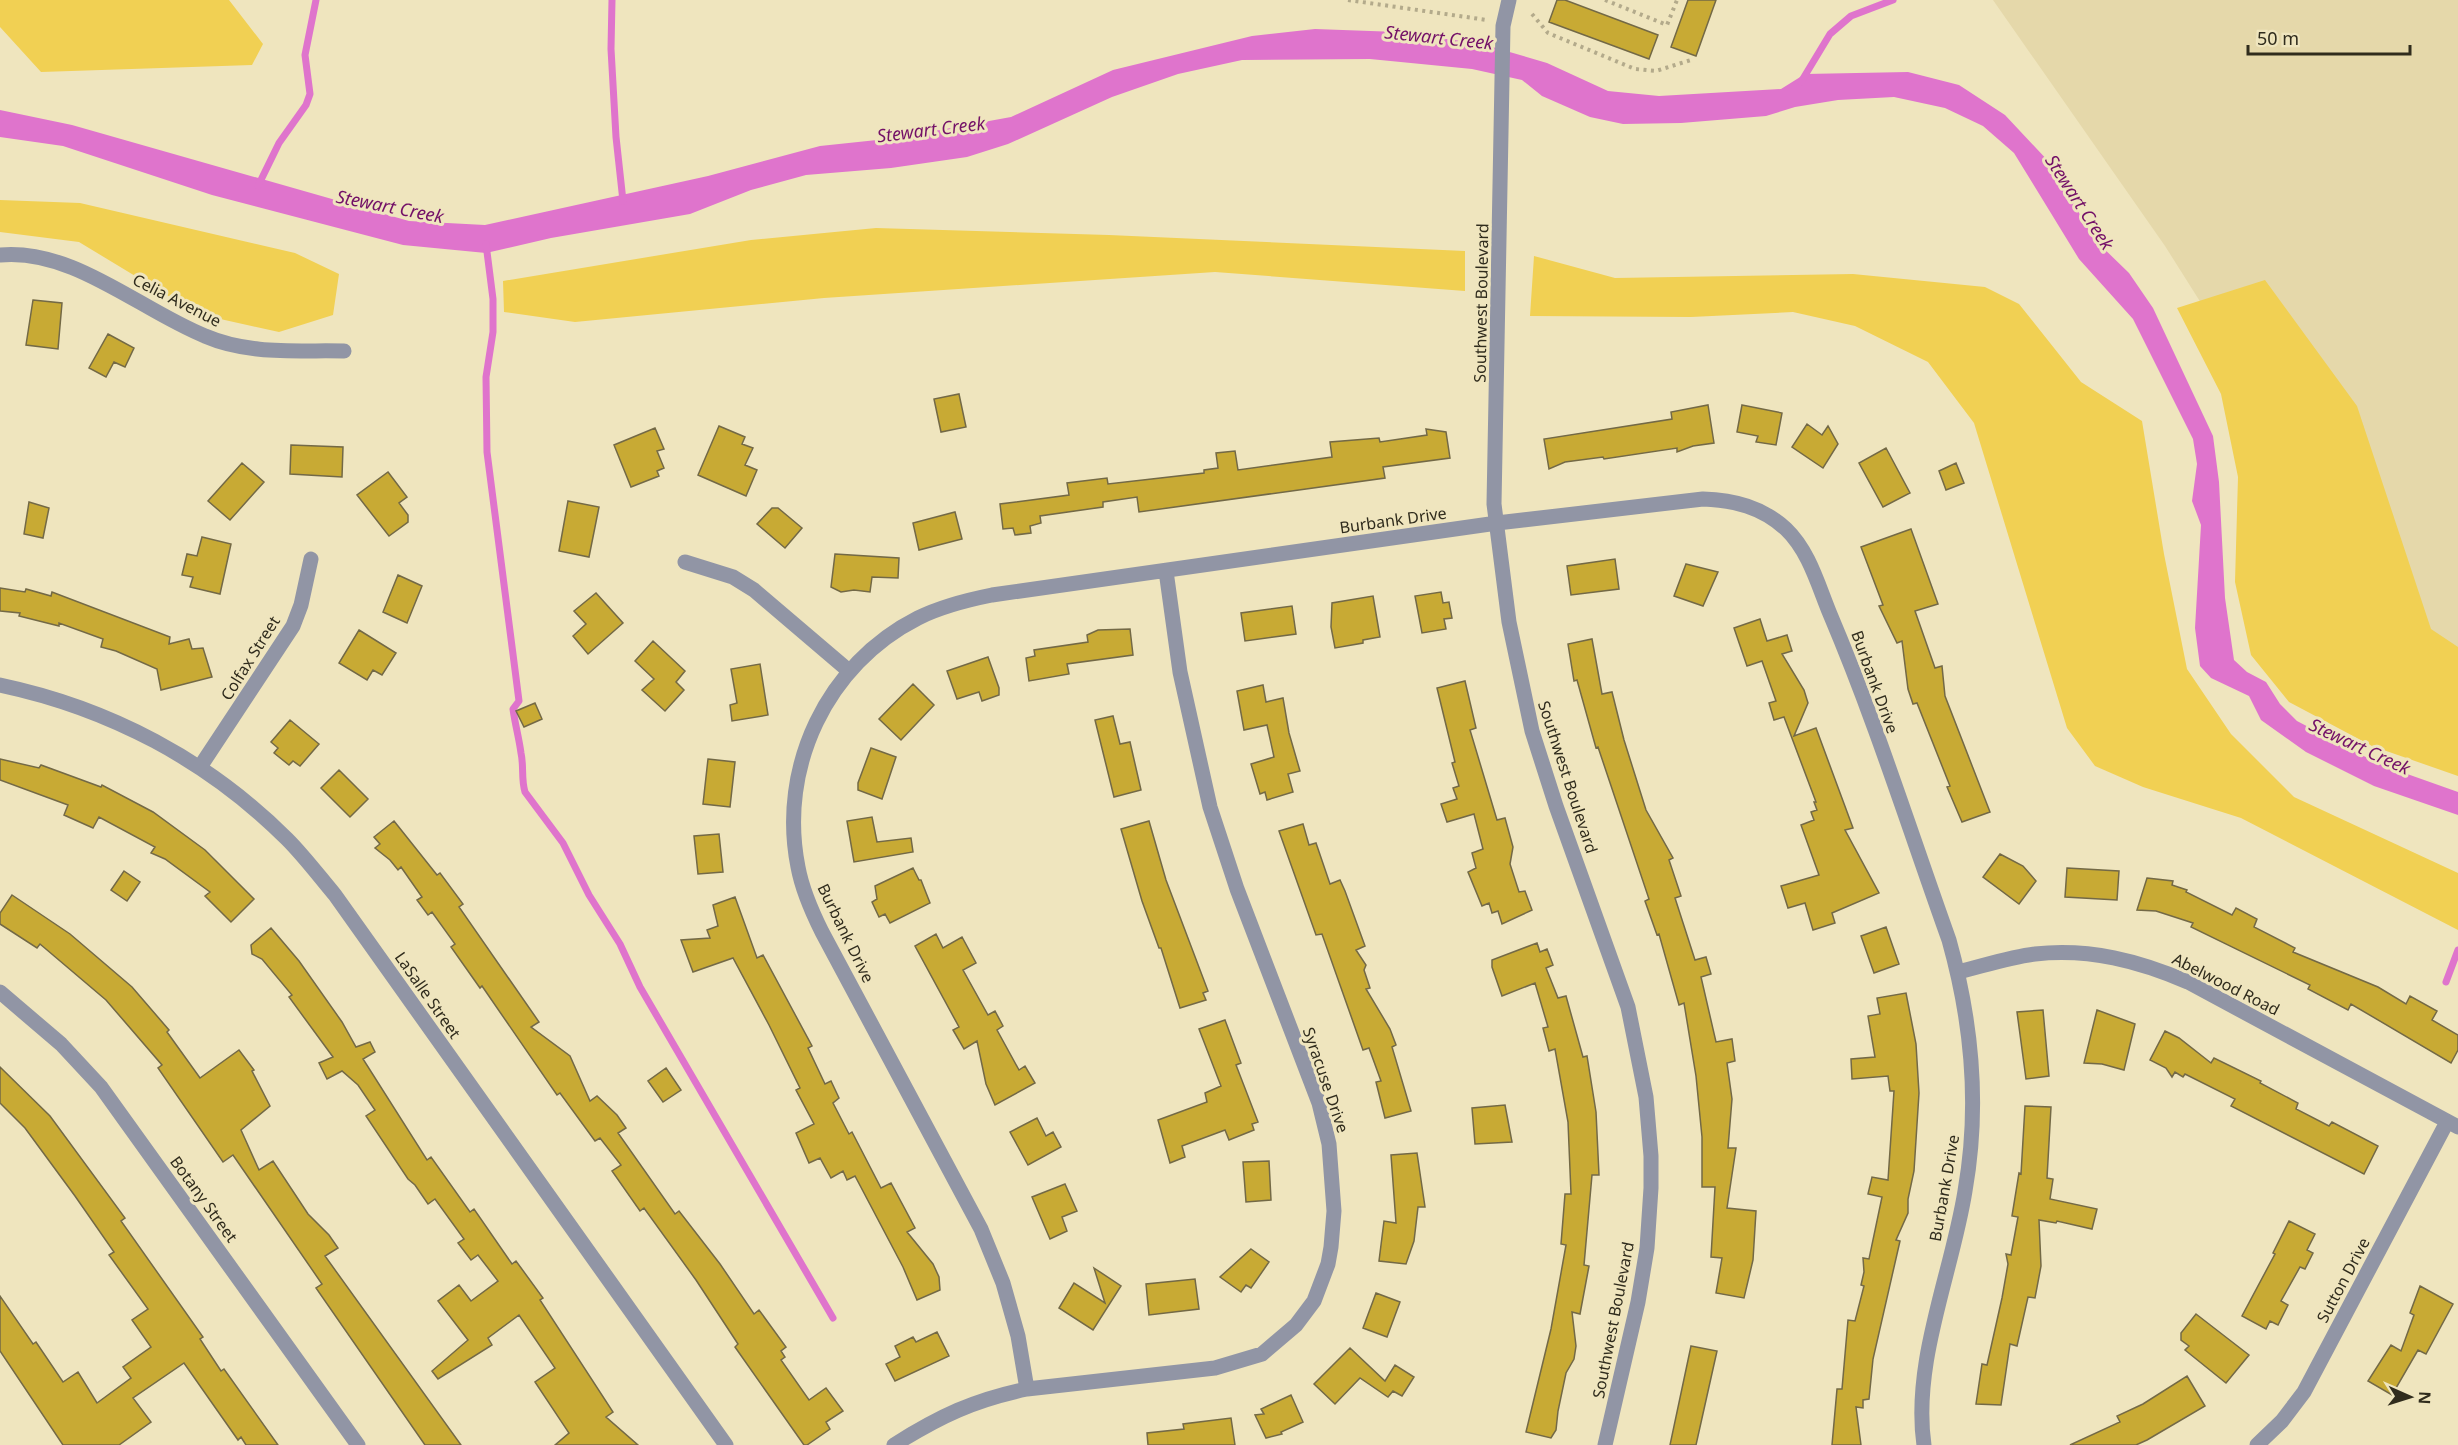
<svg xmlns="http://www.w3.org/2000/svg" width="2458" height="1445" font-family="'Noto Sans',sans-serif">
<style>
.built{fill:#e5d8aa}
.green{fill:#f1d053}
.water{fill:#df74cc}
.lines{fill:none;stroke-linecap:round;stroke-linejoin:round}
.stream{stroke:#df74cc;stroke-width:7}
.building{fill:#c8aa34;stroke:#736946;stroke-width:1.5}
.path{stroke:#b3aa8b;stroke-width:4;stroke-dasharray:3 4.5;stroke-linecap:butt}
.minor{stroke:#9195a5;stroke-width:15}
.labels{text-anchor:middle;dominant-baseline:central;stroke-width:6;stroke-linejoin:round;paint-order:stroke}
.street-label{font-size:16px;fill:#302c1d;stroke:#efe5be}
.water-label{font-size:18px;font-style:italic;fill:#731067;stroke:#efe5be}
</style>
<rect width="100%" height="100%" fill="#efe5be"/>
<!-- built -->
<path class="built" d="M1993,0H2458V710L2165,246Z"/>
<!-- green -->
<path class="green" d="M0,0H229L263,44L252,65L41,72L0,27Z
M0,200L80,203L295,253L339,274L333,315L279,332L198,314L79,242L0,232Z
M876,228L1109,235L1465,251V291L1215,272L824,298L575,322L504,312L503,281L751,240Z
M1534,256L1615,278L1853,274L1985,287L2019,304L2081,382L2142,421L2164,554L2187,669L2231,734L2294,797L2458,873V930L2241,818L2143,787L2095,766L2067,728L1974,423L1928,362L1855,326L1793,312L1691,317L1530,316Z
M2265,280L2357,406L2431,629L2458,647V776L2372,746L2289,702L2251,655L2235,582L2238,477L2221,394L2177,308Z"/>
<!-- water -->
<path class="water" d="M1315,29L1398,32L1482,44L1547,63L1608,91L1659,96L1781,89L1805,74L1908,72L1959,85L2005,115L2051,164L2094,239L2129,273L2153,308L2213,436L2219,482L2225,598L2234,660L2247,672L2266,682L2280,704L2297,721L2379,764L2458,792V815L2374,786L2306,752L2261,720L2249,696L2211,678L2200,666L2195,628L2201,525L2192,501L2197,464L2193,439L2133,319L2079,259L2014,153L1983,126L1945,108L1894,97L1838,100L1795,107L1766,116L1681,123L1623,124L1590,117L1542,96L1522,80L1472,69L1370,59L1242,60L1178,74L1112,97L1008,144L967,157L891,168L806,175L751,190L690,214L551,238L486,253L403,245L212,195L63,146L0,137V110L72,125L409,221L485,225L708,176L820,146L896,138L1011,117L1113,70L1252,36Z"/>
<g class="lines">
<!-- stream -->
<path class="stream" d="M612,0L611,49L616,137L623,201
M1801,82L1830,34L1851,16L1893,0
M258,186L279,143L306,105L310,94L305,55L316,0
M486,244L493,299V332L486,377L487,452L519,701L513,709C515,724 519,738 521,753C524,766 521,779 525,792L563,843L589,895L620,944L640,987L833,1318
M2446,982L2458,950"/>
</g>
<!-- building -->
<path class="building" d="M1557,0H1565L1658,35L1649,59L1549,22Z
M1688,0H1716L1696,56L1671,47Z
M33,300L62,303L58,349L26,345Z
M108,334L134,348L125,367L114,362L106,377L89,368Z
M959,394L966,427L941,432L934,399Z
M1708,405L1714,443L1693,446L1677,452V448L1604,459L1603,457L1565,462L1549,469L1544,439L1672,419L1671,412Z
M1742,405L1782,413L1776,445L1756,442L1758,436L1737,432Z
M1807,424L1822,435L1828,426L1838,444L1823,468L1792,447Z
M719,426L745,437L742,444L753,448L745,465L757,470L746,496L698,475Z
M655,428L664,449L657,451L664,468L657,471L659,476L631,487L614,445Z
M1426,429L1446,432L1450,458L1383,467L1385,478L1139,512L1137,497L1103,502V507L1040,516L1041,523L1030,526L1031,533L1015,535L1013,528L1003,529L1000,504L1069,495L1067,483L1107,478L1108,484L1204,473V470L1218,468L1216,453L1235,451L1238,470L1332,457L1330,442L1379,438L1380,442L1427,435Z
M291,445L343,447L342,477L290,474Z
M1886,448L1910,493L1883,507L1859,463Z
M242,463L264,482L230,520L208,501Z
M1956,463L1964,483L1946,490L1939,471Z
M388,472L407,497L399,503L408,515V522L389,536L357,495Z
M568,501L599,507L589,557L559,551Z
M29,502L49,508L43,538L24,534Z
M772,508H778L802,528L785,548L757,524Z
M955,512L962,539L919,550L913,523Z
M1911,529L1938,604L1915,611L1935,668L1942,666L1945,696L1990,812L1962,822L1947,787L1950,786L1917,703L1913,704L1908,689L1902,641L1897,643L1879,606L1883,605L1861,547Z
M202,537L231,544L220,594L190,587L193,577L182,575L187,554L197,556Z
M835,554L899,558L898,578L872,577L870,592L854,590L841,592L831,587Z
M1615,559L1619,589L1571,595L1567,566Z
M1686,564L1718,572L1703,606L1674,596Z
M398,575L422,586L407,623L383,612Z
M0,588L25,592L26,589L51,596L52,592L170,637L169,644L189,639L192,649L203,648L212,677L161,690L157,669L116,651L101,647L103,639L59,623V626L19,616L20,613L0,611Z
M1441,592L1443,603L1449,602L1452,618L1444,619L1446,629L1422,633L1415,596Z
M596,593L623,623L588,654L573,636L586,624L574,611Z
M1373,596L1380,637L1363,640V643L1335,648L1331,627L1332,603Z
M1292,606L1296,634L1245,641L1241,613Z
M1760,619L1767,641L1787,635L1792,651L1782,654L1804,690L1808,703L1794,736L1816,728L1853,828L1845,830L1879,893L1832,913L1835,923L1813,930L1805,903L1788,908L1781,886L1819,875L1801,825L1814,820L1811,812L1817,810L1814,802H1816L1784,717L1774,720L1769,703L1776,701L1762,661L1747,666L1734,628Z
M1130,629L1133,655L1067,664L1069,674L1029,681L1026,658L1035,656L1034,650L1088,642L1087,635L1098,630Z
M359,630L396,653L382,675L373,670L367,680L339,663Z
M1592,639L1602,694L1612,692L1624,740L1646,810L1673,858L1669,860L1681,896L1675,898L1695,960L1706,957L1711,974L1701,977L1716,1042L1732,1039L1735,1061L1727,1063L1732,1099L1728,1148H1736L1727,1208L1756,1211L1753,1260L1744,1298L1716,1293L1722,1258L1711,1257L1715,1187H1702V1137L1696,1076L1684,1003L1679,1005L1659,934L1657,935L1645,901L1649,899L1598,747L1596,748L1577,680L1574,681L1568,644Z
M653,641L685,671L676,682L684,690L665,711L642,690L654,679L635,661Z
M988,657L999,688V695L982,701L979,692L957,699L947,671Z
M760,664L768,715L732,721L730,705L737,703L731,669Z
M1465,681L1476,728L1470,730L1497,820L1505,818L1513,847L1510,864L1519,892L1525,891L1532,910L1502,924L1498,911L1492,913L1489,903L1482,906L1468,872L1476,868L1472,853L1483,849L1474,814L1447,822L1441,804L1457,799L1453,788L1459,786L1452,763L1455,762L1437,688Z
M913,684L934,705L901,740L879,719Z
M1263,685L1266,702L1283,698L1289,733L1300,771L1288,774L1293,792L1267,800L1265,792L1260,794L1251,764L1274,757L1267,725L1244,730L1237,691Z
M535,703L542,719L524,727L516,711Z
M1113,716L1120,744L1130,742L1141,790L1114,797L1095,720Z
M290,720L319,744L300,766L293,761L289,765L274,753L278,748L271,742Z
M871,748L896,757L882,799L858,790V783Z
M0,759L39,768L41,765L101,787L102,785L153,812L205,850L254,899L231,922L205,896L210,892L165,859L151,853L155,847L99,817L93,828L64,815L68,805L0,780Z
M708,759L735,762L730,807L703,804Z
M339,770L368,799L350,817L321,788Z
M872,817L877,842L911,838L913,852L854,862L847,821Z
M394,821L437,875L440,873L463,904L459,907L539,1022L531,1027L570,1056L590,1101L597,1096L617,1115L626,1128L618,1133L675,1214L679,1211L720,1264L754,1314L759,1310L786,1347L781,1351L785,1357L781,1360L809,1400L826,1388L843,1411L826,1422L830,1429L807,1445H804L735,1347L738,1344L696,1280L644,1208L640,1211L612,1171L621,1165L600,1138L595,1141L560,1093L557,1095L482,986L480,988L451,947L455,944L432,912L428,915L417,900L422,897L401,867L398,870L390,860L375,848L380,844L374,837Z
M1149,821L1166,880L1208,991L1203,993L1206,1000L1180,1008L1161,948H1159L1142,901L1121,829Z
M1303,824L1309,845L1316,843L1330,884L1340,880L1345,891L1365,946L1356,950L1366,965L1364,970L1370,988L1366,989L1390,1029L1396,1045L1392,1047L1411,1111L1385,1118L1376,1082L1381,1081L1369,1048L1363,1050L1322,934L1316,935L1279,831Z
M719,834L723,872L698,874L694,836Z
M2000,854L2023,866L2036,881L2019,904L1983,877Z
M913,868L919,880H921L930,903L890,923L885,914L879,917L872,902L877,899L875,886Z
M2067,868L2119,871L2117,900L2065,897Z
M124,871L140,882L127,901L111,890Z
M2147,878L2173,881L2172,885L2187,890L2186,892L2232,915L2236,908L2257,919L2254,927L2295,948L2293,952L2378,987L2406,1004L2410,996L2437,1011L2432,1020L2458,1035V1050L2451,1063L2351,1004L2348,1010L2308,989L2310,985L2191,927L2193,923L2156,911L2137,910Z
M12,895L70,934L132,987L169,1030L167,1032L200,1078L239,1050L254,1070L252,1071L270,1106L241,1130L259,1170L273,1161L308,1214L329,1235L338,1248L325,1256L461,1445H425L316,1288L322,1284L233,1155L223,1162L158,1068L162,1065L106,1000L40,944L37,948L0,924V913Z
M735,897L757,958L763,955L812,1046L808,1048L825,1084L831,1081L839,1098L833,1103L849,1134L852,1132L881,1188L891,1183L915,1228L907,1232L933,1264L939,1277L940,1290L917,1300L903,1267L855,1176L847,1180L843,1171L831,1178L820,1158L809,1163L796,1133L814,1124L796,1090L800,1088L769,1025L733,958L693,972L681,940L710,938L707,930L718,926L713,905Z
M1886,927L1899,964L1874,973L1861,936Z
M271,928L299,961L342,1022L356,1047L370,1042L375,1052L363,1059L427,1160L431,1157L470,1212L474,1209L512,1264L516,1261L543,1298L540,1300L613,1412L606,1417L638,1445H555L569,1433L535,1382L555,1368L519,1315L488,1338L492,1345L438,1379L432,1371L468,1340L438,1301L459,1285L471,1301L498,1281L478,1255L471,1260L458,1243L464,1239L435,1199L428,1204L415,1185L408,1179L366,1116L375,1110L358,1085L342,1071L327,1079L319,1063L333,1057L289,997L292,995L262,959L252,954L251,945Z
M936,934L943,948L962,937L976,963L963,970L988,1015L995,1011L1003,1026L997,1030L1019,1070L1025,1066L1035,1083L995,1105L986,1084L977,1041L964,1049L953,1030L959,1027L915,946Z
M1537,943L1540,952L1547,949L1553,965L1546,968L1558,998L1566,996L1583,1057L1587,1056L1596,1112L1599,1175H1592L1584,1265L1589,1266L1580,1314L1572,1312L1576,1346L1574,1359L1566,1373L1558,1411L1556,1430L1551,1438L1526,1432L1551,1329L1566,1245L1561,1244L1565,1194H1571L1568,1122L1555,1049L1549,1051L1543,1028L1548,1027L1535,983L1502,996L1492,967V960Z
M1906,993L1916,1044L1919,1093L1914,1171L1908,1199V1213L1896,1240L1900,1241L1873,1359L1869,1399L1863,1400V1408L1856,1407L1861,1445H1832L1837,1389H1842L1848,1320L1855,1321L1864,1286L1861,1285L1864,1272L1863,1258L1869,1259L1882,1197L1868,1194L1872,1177L1888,1180L1894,1091H1890L1888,1076L1852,1079L1851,1059L1875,1057L1868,1016L1880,1014L1877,998Z
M2043,1010L2049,1076L2026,1079L2017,1012Z
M2097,1010L2135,1024L2124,1070L2102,1064L2084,1063Z
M1225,1020L1241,1063L1236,1065L1258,1122L1252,1124L1254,1130L1229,1140L1225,1130L1182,1146L1185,1157L1170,1163L1158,1120L1207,1102L1205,1093L1221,1086L1199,1029Z
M2165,1031L2179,1038L2211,1063L2214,1058L2261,1081L2260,1083L2298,1103L2296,1109L2329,1126L2332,1122L2378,1146L2364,1174L2231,1106L2235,1099L2185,1074L2183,1077L2175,1072L2172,1077L2166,1068L2150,1060Z
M0,1067L50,1116L125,1218L121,1221L203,1337L200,1339L221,1371L224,1369L278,1445H246L241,1437L238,1440L184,1363L133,1398L151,1422L119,1445H63L0,1351V1296L33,1344L36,1342L63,1382L78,1372L97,1403L131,1378L123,1367L151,1347L132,1320L148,1309L109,1255L114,1252L75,1196L25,1128L0,1103Z
M666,1068L681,1090L663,1102L648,1081Z
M1505,1105L1512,1142L1475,1144L1472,1108Z
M2025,1106L2051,1107L2047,1178L2053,1179L2050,1199L2097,1209L2092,1229L2057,1221L2056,1223L2039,1220L2041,1266L2035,1298L2028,1297L2017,1346L2010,1344L2001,1405L1976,1404L1982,1364L1987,1365L2002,1298L2008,1264L2006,1254L2011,1255L2018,1217L2012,1216L2019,1173L2021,1174Z
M1037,1118L1046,1136L1053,1132L1061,1147L1028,1165L1010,1132Z
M1417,1153L1425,1207H1418L1414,1241L1406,1264L1379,1261L1384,1221L1396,1223L1391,1155Z
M1269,1161L1271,1200L1246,1202L1243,1162Z
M1065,1184L1077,1211L1062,1217L1067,1231L1050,1239L1032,1197Z
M2289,1221L2315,1234L2307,1250L2313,1253L2305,1269L2300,1267L2281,1301L2288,1305L2278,1325L2270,1321L2266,1329L2242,1316L2275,1254L2273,1253Z
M1251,1249L1269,1262L1251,1288L1246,1285L1241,1292L1220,1277Z
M1094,1268L1121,1286L1093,1330L1059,1308L1074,1283L1105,1303Z
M1195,1279L1199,1309L1149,1315L1146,1284Z
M2420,1286L2453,1304L2426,1354L2418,1350L2392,1395L2368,1381L2391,1345L2401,1351L2414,1315L2410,1313Z
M1376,1293L1400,1302L1387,1337L1363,1328Z
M2196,1314L2249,1355L2226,1383L2185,1350L2189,1346L2181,1340V1333Z
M937,1332L949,1356L895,1381L886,1364L900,1357L895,1346L913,1337L916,1342Z
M1691,1346L1717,1351L1696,1445H1670Z
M1350,1348L1385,1381L1395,1365L1414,1377L1402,1396L1393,1391L1388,1397L1360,1378L1335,1404L1314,1384Z
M2187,1376L2205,1406L2147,1440L2136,1445H2070L2120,1422L2117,1416L2143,1404Z
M1291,1395L1303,1422L1281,1432L1282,1434L1266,1438L1255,1415L1264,1414L1261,1409Z
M1231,1418L1235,1445H1148L1147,1433L1184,1429L1183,1424Z"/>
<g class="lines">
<!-- path -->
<path class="path" d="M1348,0L1487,20
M1605,0L1667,25L1677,0
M1532,14L1548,33L1635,69L1656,71L1691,60"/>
<!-- minor -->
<path class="minor" d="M1509,0L1503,26L1494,504L1509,622L1532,731L1556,806L1628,1007L1646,1097L1651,1156V1188L1647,1248L1638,1302L1605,1445
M0,255C73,248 140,310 205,336C249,355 297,350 344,351
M685,562L733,577L754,590L849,671
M0,685C109,708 208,760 287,839C304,856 319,876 335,895L726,1445
M200,767L293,626L301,605L311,559
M1958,972C1983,966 2010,957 2035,954C2090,948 2139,961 2188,982L2458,1127
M0,992L61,1044L101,1087L358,1445
M1027,1389L1018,1336L1003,1283L981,1229L822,932C812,912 802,889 798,867C778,767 827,664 918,618C942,606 967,600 992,595L1497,523L1703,499C1734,500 1762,507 1786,529C1809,551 1818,585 1830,614C1875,720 1910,831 1949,940C1972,1022 1980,1106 1965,1191C1952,1273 1912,1362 1924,1445
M894,1445C940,1416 974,1400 1027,1389L1215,1368L1262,1354L1296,1325L1314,1301L1328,1264L1331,1247L1334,1211L1329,1144L1319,1103L1237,889L1210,807L1180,672L1166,571
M2257,1445L2282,1421L2304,1392L2447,1122"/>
</g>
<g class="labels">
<!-- street labels -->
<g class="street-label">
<text transform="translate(177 300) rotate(27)">Celia Avenue</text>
<text transform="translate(1481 303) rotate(-89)">Southwest Boulevard</text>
<text transform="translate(1393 520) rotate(-8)">Burbank Drive</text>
<text transform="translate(250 658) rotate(-58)">Colfax Street</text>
<text transform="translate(1875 682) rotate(70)">Burbank Drive</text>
<text transform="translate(1568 777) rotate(72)">Southwest Boulevard</text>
<text transform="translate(846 933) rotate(64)">Burbank Drive</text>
<text transform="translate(2226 984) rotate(27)">Abelwood Road</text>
<text transform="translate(428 995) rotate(55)">LaSalle Street</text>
<text transform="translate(1326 1080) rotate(71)">Syracuse Drive</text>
<text transform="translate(1944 1188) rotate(-80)">Burbank Drive</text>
<text transform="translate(204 1199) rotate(54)">Botany Street</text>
<text transform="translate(2343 1280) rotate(-62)">Sutton Drive</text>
<text transform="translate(1613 1320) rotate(-79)">Southwest Boulevard</text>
</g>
<!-- water labels -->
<g class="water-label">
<text transform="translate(1439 37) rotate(6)">Stewart Creek</text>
<text transform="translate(931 129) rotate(-7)">Stewart Creek</text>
<text transform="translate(2080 202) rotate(57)">Stewart Creek</text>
<text transform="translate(390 206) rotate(11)">Stewart Creek</text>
<text transform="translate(2360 746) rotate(25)">Stewart Creek</text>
</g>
</g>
<!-- north arrow -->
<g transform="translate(2410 1397) rotate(93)" stroke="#efe5be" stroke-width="4.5" paint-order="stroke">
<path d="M0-4.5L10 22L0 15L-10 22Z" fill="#302c1d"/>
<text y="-9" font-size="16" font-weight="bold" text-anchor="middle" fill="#302c1d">N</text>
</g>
<!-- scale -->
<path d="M2248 45v9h162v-9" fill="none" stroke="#302c1d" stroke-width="3"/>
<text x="2257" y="45" font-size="18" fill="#302c1d" stroke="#efe5be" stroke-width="4.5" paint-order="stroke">50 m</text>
</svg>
